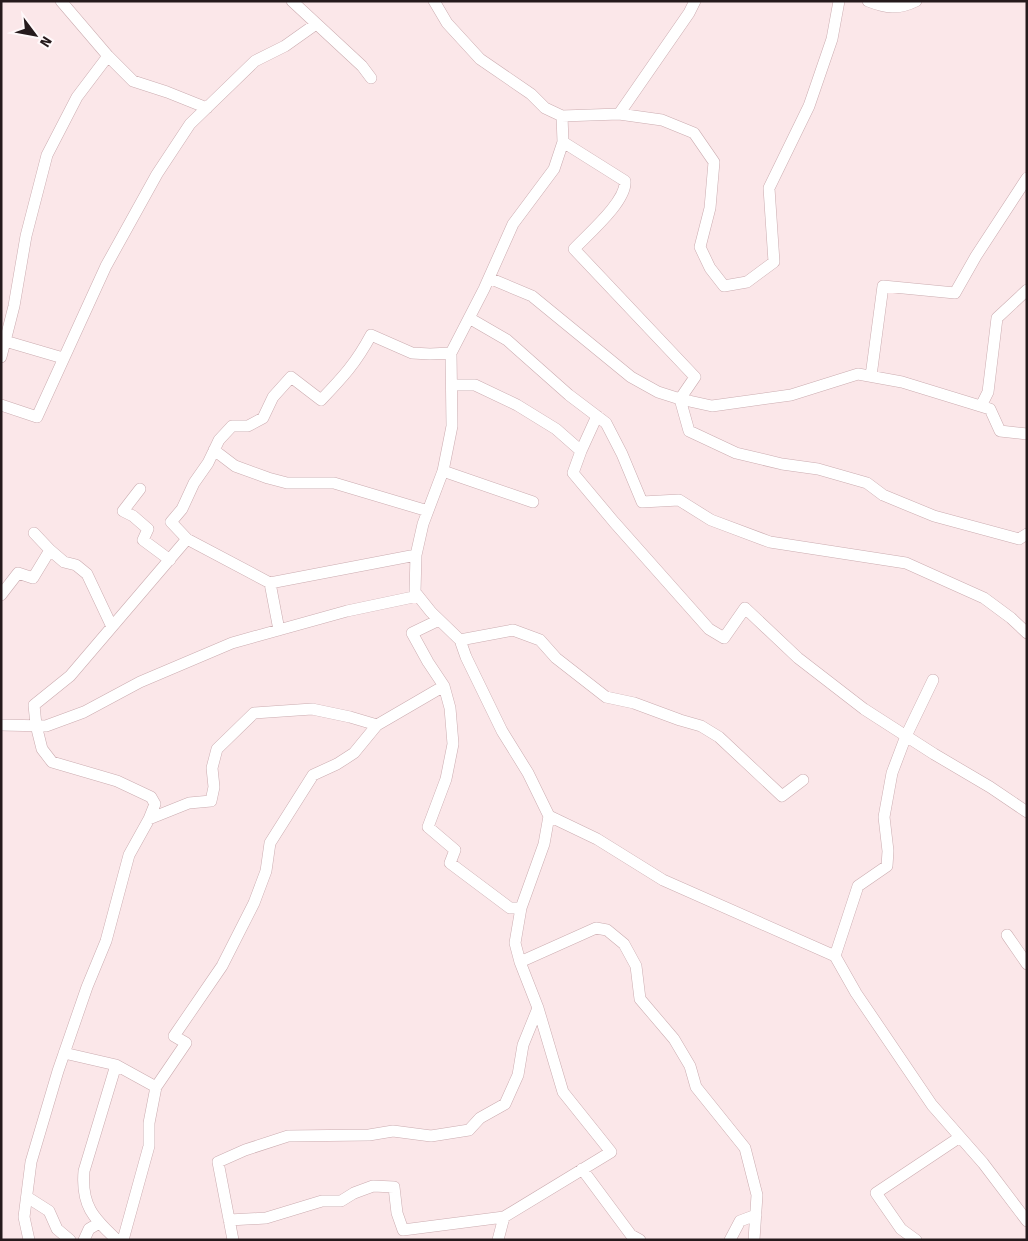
<svg xmlns="http://www.w3.org/2000/svg" width="1028" height="1241" font-family="'Fira Sans',sans-serif">
<style>
.lines{fill:none;stroke-linecap:round;stroke-linejoin:round}
.street-casing{stroke:#cbacb0;stroke-width:12}
.street{stroke:#fff;stroke-width:11}
</style>
<rect width="100%" height="100%" fill="#fbe7e9"/>
<g class="lines">
<defs>
<path id="street" d="M61,1L108,56L133,81L167,92L207,108
M292,1L362,66L371,78
M434,1L447,23L480,59L531,94L545,108L562,116L563,142L554,169L513,224L484,289L451,353L452,426L443,471L423,524L416,555L415,592L431,612L460,640L466,657L502,731L528,773L549,816L544,844L521,908L515,943L520,962L596,928L607,930L624,944L636,966L640,999L674,1039L690,1066L696,1087L745,1148L757,1195L754,1240
M868,1C886,8 898,10 916,1
M619,114L689,13L695,1
M562,116L619,114L662,120L694,133L714,162L710,208L700,247L710,268L724,286L747,282L774,262L769,188L809,106L832,39L839,1
M563,142L625,181C627,201 588,234 574,249L695,377L680,399L712,406L791,395L858,374L902,382L990,409L1000,431L1027,434
M489,278L532,296L631,377L658,392L680,399L689,431L736,453L782,464L818,469L867,483L883,495L934,516L1019,539L1027,534
M469,318L507,340L569,395L606,423L622,454L642,502L679,500L711,520L770,542L906,563L984,598L1011,618L1027,633
M5,341L63,358
M1,357L14,306L26,236L47,155L77,97L108,56
M871,376L883,286L955,293L976,256L1027,178
M452,385H475L517,405L556,429L581,451L597,416
M1,405L37,417L106,266L157,174L190,124L255,61L285,46L316,24
M981,406L988,392L997,318L1027,290
M214,450L235,466L268,478L287,483H334L428,511
M581,451L573,473L614,522L709,629L724,638L745,608L798,658L864,709L934,754L990,787L1027,812
M443,471L533,502
M140,489L123,511L133,516L148,529L143,540L170,560
M187,539L171,522L182,509L194,483L208,463L219,440L232,426H248L263,418L273,397L291,377L321,400C343,377 356,363 371,335L412,353L430,354L451,353
M50,550L64,562L76,565L87,574L112,627
M270,583L279,630
M1,595L18,573L33,578L50,550L34,533
M439,620L412,633L428,662L444,686L450,708L453,744L446,779L428,827L455,850L450,863L510,908H521
M460,640L513,630L540,640L556,658L606,697L634,703L680,720L701,726L719,737L782,796L803,780
M1,725L46,726L84,712L140,682L232,643L347,611L418,596
M549,816L597,839L663,880L835,956L856,993L932,1105L983,1163L1027,1221
M149,819L189,803L211,801L214,787L212,768L217,749L254,713L312,709L350,717L377,725
M1007,935L1027,964
M835,956L858,886L887,866L888,851L884,817L892,773L906,736L933,680
M64,1053L116,1065L84,1171C81,1205 93,1218 117,1240
M116,1065L156,1087L149,1123V1146L123,1240
M156,1087L186,1043L174,1036L222,966L254,903L266,871L270,843L313,775L337,764L354,753L377,725L444,686
M582,1169L631,1235L640,1240
M27,1197L49,1211L57,1229L70,1240
M229,1220L266,1218L322,1201H341L354,1193L373,1186L394,1187L397,1213L403,1230L504,1217
M29,1240L24,1217L31,1162L58,1071L87,987L106,941L129,855L149,819L155,804L151,797L117,781L52,762L42,749L36,725L34,705L70,676L187,539L270,583L416,555
M84,1240L89,1229L99,1223
M233,1240L218,1162L245,1150L288,1136L369,1135L393,1131L431,1136L469,1130L480,1118L505,1104L518,1075L523,1045L538,1008
M498,1240L504,1217L611,1152L563,1092L538,1008L520,962
M730,1240L740,1221L756,1215
M916,1240L901,1229L876,1193L960,1137"/>
</defs>
<!-- street casing -->
<use href="#street" class="street-casing"/>
<!-- street -->
<use href="#street" class="street"/>
</g>
<!-- border -->
<rect width="1028" height="1241" fill="none" stroke="#251a1c" stroke-width="5"/>
<!-- north arrow -->
<g transform="translate(35 35) rotate(122)" stroke="#fff8f9" stroke-width="4" paint-order="stroke">
<path d="M0-4L9 19L0 12L-9 19Z" fill="#251a1c"/>
<text y="-8" font-size="14" font-weight="bold" text-anchor="middle" fill="#251a1c">N</text>
</g>
</svg>
